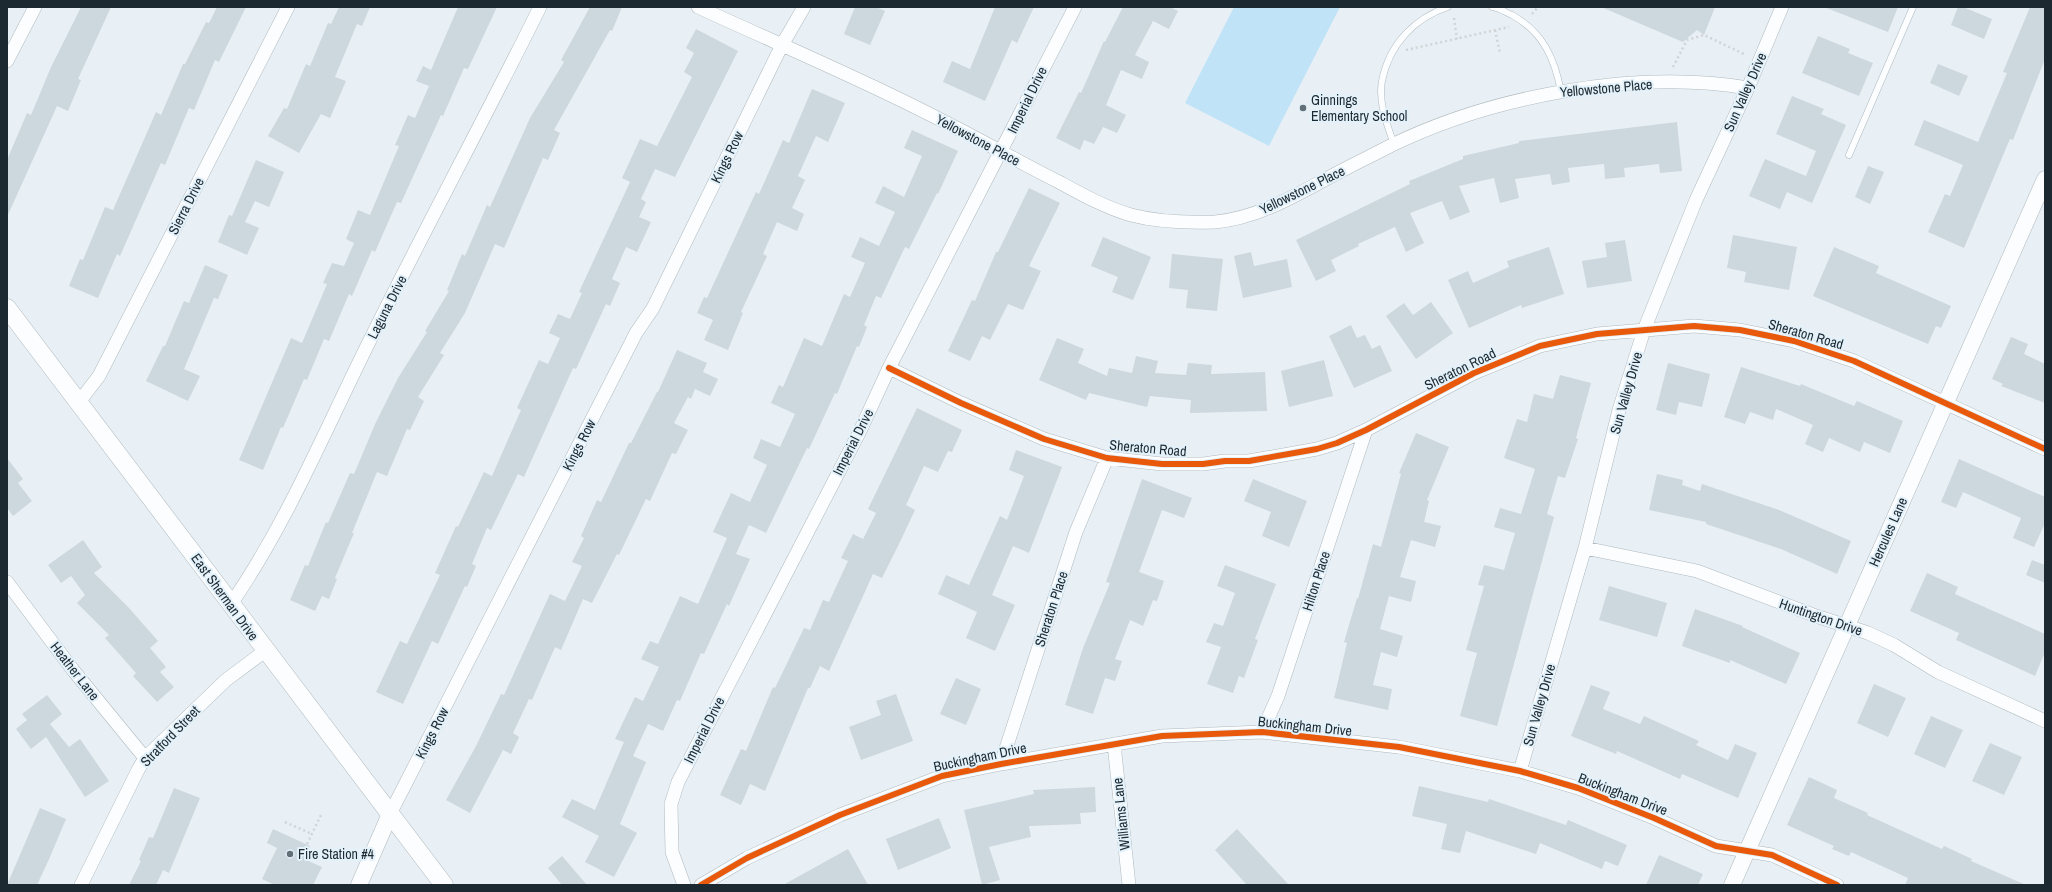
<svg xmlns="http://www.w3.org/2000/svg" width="2052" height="892" font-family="'Archivo Narrow',sans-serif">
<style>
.green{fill:#c1e3f7}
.building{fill:#cdd7de}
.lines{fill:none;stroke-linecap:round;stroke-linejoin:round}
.service-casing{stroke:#afb9bf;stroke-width:7}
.minor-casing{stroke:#afb9bf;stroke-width:14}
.tertiary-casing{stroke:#afb9bf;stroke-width:17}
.secondary-casing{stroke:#afb9bf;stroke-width:19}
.path{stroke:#d1d4d6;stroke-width:2.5;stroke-dasharray:2 3;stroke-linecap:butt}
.service{stroke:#fcfdfe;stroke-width:6}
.minor{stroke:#fcfdfe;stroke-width:13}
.tertiary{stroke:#fcfdfe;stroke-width:16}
.secondary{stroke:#fcfdfe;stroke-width:18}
.cycleway-casing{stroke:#e3f1fa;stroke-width:8}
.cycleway{stroke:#e8590c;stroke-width:6}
.poi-dot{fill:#636f76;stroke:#e3f1fa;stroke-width:1.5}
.labels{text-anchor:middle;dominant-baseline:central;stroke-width:4;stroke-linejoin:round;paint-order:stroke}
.street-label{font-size:14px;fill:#1c2931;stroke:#e3f1fa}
.poi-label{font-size:14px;fill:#1c2931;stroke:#e3f1fa;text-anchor:start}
</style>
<rect width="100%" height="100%" fill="#e8f0f5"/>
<!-- green -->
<path class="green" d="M1234,7H1340L1269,146L1185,103Z"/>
<!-- building -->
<path class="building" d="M81,7H111L78,79L81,80L68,111L57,106L7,217V160L27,113L31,115L51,67Z
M217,7H246L219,62L215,60L194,110L189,108L165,165L161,163L120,256L117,254L98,298L69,286L80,259L83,260L105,207L113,210L156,112L161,115L183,64H185L206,22L209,23Z
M339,7H370L362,26L357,24L335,77L346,81L330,118L321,114L299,153L268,136L284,108L287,109L306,64L310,66L328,23L331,24Z
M458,7H497L468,69L464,68L443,116L441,115L401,203L397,202L375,252L372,250L352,296L349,294L329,341L324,339L307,380L304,379L283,428L281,427L263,470L239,460L291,338L302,343L327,284L323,283L332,263L344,266L354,243L346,239L358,210L370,215L399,146L395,145L408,115L415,118L429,86L416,81L423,66L431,70Z
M590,7H622L612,31L610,30L554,130L560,133L548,160L543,158L504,248L495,244L465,313L440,353L444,355L418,397L424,401L410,430L407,429L387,476L377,472L352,533H354L335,578L337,579L329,599L322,596L315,611L290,600L305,565L308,566L326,522L328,523L350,473L354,474L376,422L398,378L427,332L425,331L449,291L447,290L462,254L465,256L487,205L490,207L530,118L564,62L561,60Z
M855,7H876L885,11L870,45L844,34Z
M995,7H1034L1017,43L1012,40L985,101L943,82L952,61L970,69Z
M1123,7H1170L1178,11L1169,29L1153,21L1135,55L1149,62L1142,79L1121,70L1106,105L1126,115L1117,133L1103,127L1094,144L1084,140L1080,150L1056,138L1079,92L1081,93L1104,41L1105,42Z
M1601,7H1715L1704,35L1697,30L1683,42Z
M1824,7H1898L1888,32Z
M1958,7H1963L1992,19L1984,39L1951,25Z
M2030,7H2045V59L2013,140L2010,139L1964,248L1928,232L1945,194L1950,196L1963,165L1914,145L1924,120L1978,142L2007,73L2003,72Z
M696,29L738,51L675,177L655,169L641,199L646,202L639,217L651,222L637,252L626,247L612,279L620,283L610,306L606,304L576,369L573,368L524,477L518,474L491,530L487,528L472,564L476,566L467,587L465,586L438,644L432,641L403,704L376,692L400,641L407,644L440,575L435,573L456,526L458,527L484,472L492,476L521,410L517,408L539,360L548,364L560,338L549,333L558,314L570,319L582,293L579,292L630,182L622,178L640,139L657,146L692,77L684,72L694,53L686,48Z
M1818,36L1850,49L1848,53L1873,63L1859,96L1802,73Z
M1938,64L1968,76L1959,96L1930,83Z
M812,89L845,103L828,142L816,136L798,176L805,180L792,208L804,214L797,231L777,222L763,254L767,256L741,312L743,313L728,350L704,340L713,320L697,313L704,297L707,298L756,192L759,194L783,140L789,143Z
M1792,96L1824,109L1821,114L1846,125L1812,203L1787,192L1780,209L1749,196L1765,159L1806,176L1816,151L1776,134Z
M1677,122L1682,171L1660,173L1659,164L1624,168L1625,177L1605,179L1604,164L1568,168L1570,182L1552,185L1550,174L1515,179L1519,198L1500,203L1494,178L1459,186L1470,212L1450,220L1442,201L1410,213L1424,243L1406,252L1395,227L1358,244L1359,246L1331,260L1336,271L1316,281L1296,240L1410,184L1409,181L1463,159V156L1519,143V141Z
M912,130L958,151L938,194L937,193L909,249L905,247L881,298L876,296L864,325L867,327L859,347L857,346L837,394L835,393L809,449L807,448L766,533L749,525L736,554L750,559L729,606L727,604L704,654L701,653L680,701L677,700L663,731L648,724L633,756L646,762L620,824L637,833L614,877L585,862L599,836L562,817L572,799L595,810L624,742L615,739L635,697L643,701L659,667L641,659L650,641L658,644L680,596L698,604L727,538L713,532L731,493L750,502L767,465L753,458L761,439L780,447L795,414L771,403L779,385L783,387L804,338L822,346L844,294L850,297L865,263L851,257L860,237L879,246L895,212L875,203L883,186L904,197L922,156L904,148Z
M256,160L284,172L269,207L255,201L245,222L259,228L247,255L218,242L229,215L232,216Z
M1868,166L1884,172L1870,204L1855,197Z
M1029,188L1060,203L1029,266L1041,271L1023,310L1008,304L990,340L982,336L970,361L948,351L972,300L975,301L996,252H998Z
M1733,235L1797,247L1789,290L1744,282L1746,272L1727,268Z
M1103,237L1151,257L1133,300L1112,292L1118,277L1091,266Z
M1625,240L1632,281L1587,288L1582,261L1607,257L1605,243Z
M1549,247L1564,294L1522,308L1521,305L1469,328L1448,280L1468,271L1473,283L1509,267L1507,261Z
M1834,247L1879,266L1876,273L1951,306L1941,328L1936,326L1928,344L1813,296Z
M1251,252L1254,266L1287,259L1292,287L1243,298L1234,256Z
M1172,254L1223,259L1217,311L1186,308L1188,290L1169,288Z
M205,265L228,275L218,299L214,298L184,369L200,376L188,401L146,381L163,346H165L184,301L189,303Z
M1431,302L1453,333L1416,359L1386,316L1404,303L1413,315Z
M1351,325L1357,338L1365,335L1372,349L1380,345L1392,371L1354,388L1329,336Z
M2011,337L2028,344L2024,354L2045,364V403L2001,386L2003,384L1992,379Z
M1057,338L1084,349L1078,363L1107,376L1109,368L1132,373L1136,356L1158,361L1155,373L1186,375L1188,363L1212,365L1211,374L1265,372L1267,411L1190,413L1191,400L1150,396L1147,407L1089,393L1086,400L1039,380Z
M677,350L707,363L703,372L718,379L710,396L695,389L691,399L688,397L674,423L688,430L676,454L672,453L650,501L646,499L619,555L617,554L592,603L583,599L561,650L555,647L532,700L529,699L513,733L519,737L511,754L503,750L470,813L446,800L476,746L501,694L504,695L550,594L565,601L582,566L572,562L584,538L581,536L597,500L601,502L629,443H631L657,392H658Z
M1324,360L1333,396L1289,407L1281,371Z
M1668,363L1710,374L1702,407L1679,402L1676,415L1656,410Z
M1741,367L1800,386L1801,384L1854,406L1857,401L1903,421L1890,453L1864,442L1860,452L1829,438L1823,452L1805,444L1813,425L1776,409L1773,420L1750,412L1745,424L1724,417Z
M1560,375L1591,383L1576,438L1578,439L1565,478L1558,476L1547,514L1554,517L1497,726L1460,716L1477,653L1466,650L1484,586L1478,585L1484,565L1504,570L1515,533L1494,527L1500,508L1521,514L1535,469L1504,458L1517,419L1527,422L1534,394L1553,399Z
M917,408L962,430L952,452L948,451L938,472L924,466L906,505L915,510L898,546L882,578L873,574L829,671L820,666L810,688H808L765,791L750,784L741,805L720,795L741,749L746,751L773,687L775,688L804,628L810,630L823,600L829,602L848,561L841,558L853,534L863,539L876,513L868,509Z
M1416,433L1449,447L1427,500L1429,501L1424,522L1441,526L1435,547L1411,540L1400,577L1416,581L1411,602L1389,596L1380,629L1403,636L1397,657L1381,652L1373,685L1392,689L1388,710L1334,698L1347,643L1344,642L1357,598L1358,599L1373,544L1381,547L1401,474L1399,473Z
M1016,450L1062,467L1029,553L1013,546L992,595L1015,605L995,651L966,638L977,612L938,594L946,575L969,585L1000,516L1007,520L1024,476L1009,470Z
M7,458L23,479L18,483L32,501L13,516L7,508Z
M1959,459L2045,497V523L2034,547L2013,538L2021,518L1963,492L1956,508L1941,502Z
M1657,474L1683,480L1682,485L1700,491L1702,484L1779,510L1851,541L1837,574L1781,549L1706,524V522L1649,510Z
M1142,479L1192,498L1184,518L1162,510L1139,572L1164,581L1157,601L1153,600L1143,626L1130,620L1115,659L1122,661L1115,681L1105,678L1093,714L1065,705L1083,648L1110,583L1106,582Z
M1253,479L1307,501L1289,547L1262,536L1271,512L1244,501Z
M83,540L102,567L94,573L129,608L158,641L150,648L166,667L160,672L174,687L157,702L133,676L136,673L105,638L109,635L77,603L85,595L71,576L61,583L48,565Z
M2032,560L2045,565V583L2026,575Z
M1225,565L1276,584L1255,639L1258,640L1244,678L1239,676L1233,693L1207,684L1221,647L1206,642L1214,623L1223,626L1235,593L1217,586Z
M1927,573L1958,587L1955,594L2045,634V652L2035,676L1956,640L1959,633L1910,611Z
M1609,586L1667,603L1657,637L1599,620Z
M1695,609L1743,626L1742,627L1800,653L1786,684L1730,660V663L1682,646Z
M956,678L981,689L966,725L940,714Z
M1874,684L1906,698L1888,737L1857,723Z
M1591,685L1610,692L1603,709L1640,724L1644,716L1699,741L1696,745L1728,760L1735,744L1757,753L1738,798L1682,774L1680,779L1617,751L1616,754L1571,736Z
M896,694L913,741L861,760L849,727L881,715L876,701Z
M47,695L62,714L50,724L69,747L80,739L109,781L85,797L46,737L31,749L16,729L27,720L22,714Z
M1931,716L1963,730L1945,768L1914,754Z
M1990,743L2022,757L2004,795L1972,781Z
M1809,777L1837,790L1834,798L1868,813L1867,815L1942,849L1944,846L1972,859L1971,861L2026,885H1905L1908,878L1851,852L1849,856L1832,849L1834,846L1787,825Z
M1419,786L1488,802L1489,799L1566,825L1568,820L1627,845L1618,866L1605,861L1602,869L1540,843L1536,854L1466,831L1460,853L1441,849L1447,824L1412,816Z
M1095,787L1096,812L1080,813L1081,824L1029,826L1031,837L989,847L1000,880L982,885L964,810L1034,794L1033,790Z
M174,788L200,798L169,873L163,870L156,885H129L141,861L139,860L149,837L153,838Z
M40,808L66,819L50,857L37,885H7Z
M939,818L951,848L898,870L886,839Z
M273,829L310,846L304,859L322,867L313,885H275L262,879L277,848L267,843Z
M1237,829L1289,885H1247L1215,850Z
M848,849L868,885H783Z
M1659,855L1703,874L1698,885H1646Z
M562,856L587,885H562L548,868Z"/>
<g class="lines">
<defs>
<path id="service" d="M1492,7C1500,8 1505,12 1512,15C1543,32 1555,59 1561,92
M1394,144C1387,125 1378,102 1382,81C1389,45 1414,18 1448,7
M1849,155L1913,7"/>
<path id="minor" d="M698,7C778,44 860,78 939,119C979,139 1019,162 1059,182C1081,194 1106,208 1131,215C1158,222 1187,223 1215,222C1262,218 1304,190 1345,169C1360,161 1375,154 1390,146C1492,96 1635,69 1748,88
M7,61L35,7
M889,368L961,403L1044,439L1107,458L1162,464H1203L1225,461H1249L1317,449L1337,443L1366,430L1474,373L1540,346L1597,334L1694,326L1740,330L1794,341L1854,361L2045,449
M79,402L99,376L288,7
M1585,548L1697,571L1816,616L1868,633L1894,645L1938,672L2045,721
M7,582L73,670L145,758
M231,604C289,520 328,423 374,332C428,223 486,116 540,7
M1262,732L1278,696L1366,430
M1114,744L1129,885
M1001,764L1076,532L1107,458
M1520,771L1585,548L1619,410L1644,330L1696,200L1748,88L1782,7
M390,814L636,333L653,308L782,45L804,7
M81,885L138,770L145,758L226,680L265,651
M684,885L672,852L671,804L678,782L860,431L889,368L1075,7
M701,885L747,858L840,815L942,776L1001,764L1162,736L1262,732L1399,747L1520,771L1578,788L1654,818L1716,846L1772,855L1837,885"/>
<path id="tertiary" d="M359,885L390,814
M1732,885L2045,179"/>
<path id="secondary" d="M7,308L444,885"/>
</defs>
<!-- service casing -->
<use href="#service" class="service-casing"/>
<!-- minor casing -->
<use href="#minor" class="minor-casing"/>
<!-- tertiary casing -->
<use href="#tertiary" class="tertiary-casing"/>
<!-- secondary casing -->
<use href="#secondary" class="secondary-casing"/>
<!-- path -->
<path class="path" d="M1532,14L1538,7
M1454,18L1457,39
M1495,30L1500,53
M1406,50L1509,27
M1673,67L1687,40L1704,35L1746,55
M285,822L312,834
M307,844L321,815"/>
<!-- service -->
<use href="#service" class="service"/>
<!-- minor -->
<use href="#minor" class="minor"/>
<!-- tertiary -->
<use href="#tertiary" class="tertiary"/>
<!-- secondary -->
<use href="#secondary" class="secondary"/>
<defs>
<path id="cycleway" d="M889,368L961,403L1044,439L1107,458L1162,464H1203L1225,461H1249L1317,449L1337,443L1366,430L1474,373L1540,346L1597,334L1694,326L1740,330L1794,341L1854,361L2045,449
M701,885L747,858L840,815L942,776L1001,764L1162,736L1262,732L1399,747L1520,771L1578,788L1654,818L1716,846L1772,855L1837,885"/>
</defs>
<!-- cycleway casing -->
<use href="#cycleway" class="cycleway-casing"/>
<!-- cycleway -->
<use href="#cycleway" class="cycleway"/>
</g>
<!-- markers -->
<g class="poi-dot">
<circle cx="1303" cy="108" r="4"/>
<circle cx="290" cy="854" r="4"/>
</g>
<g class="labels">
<!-- street labels -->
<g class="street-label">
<text transform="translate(1606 88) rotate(-5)">Yellowstone Place</text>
<text transform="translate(1745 92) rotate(-66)">Sun Valley Drive</text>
<text transform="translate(1027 100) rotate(-64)">Imperial Drive</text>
<text transform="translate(978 140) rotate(28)">Yellowstone Place</text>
<text transform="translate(727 157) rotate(-64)">Kings Row</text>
<text transform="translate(1302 190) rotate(-26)">Yellowstone Place</text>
<text transform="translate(186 206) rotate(-63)">Sierra Drive</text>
<text transform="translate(387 307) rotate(-63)">Laguna Drive</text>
<text transform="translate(1806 334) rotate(16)">Sheraton Road</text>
<text transform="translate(1460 369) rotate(-26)">Sheraton Road</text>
<text transform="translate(1626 393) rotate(-74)">Sun Valley Drive</text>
<text transform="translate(853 442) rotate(-63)">Imperial Drive</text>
<text transform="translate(579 445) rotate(-63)">Kings Row</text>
<text transform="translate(1148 448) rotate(5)">Sheraton Road</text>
<text transform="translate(1888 532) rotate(-66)">Hercules Lane</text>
<text transform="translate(1316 581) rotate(-72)">Hilton Place</text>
<text transform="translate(225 597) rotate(54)">East Sherman Drive</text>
<text transform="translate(1051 609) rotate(-72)">Sheraton Place</text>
<text transform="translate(1821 617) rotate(19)">Huntington Drive</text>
<text transform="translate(75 671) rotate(52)">Heather Lane</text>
<text transform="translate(1539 705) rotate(-74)">Sun Valley Drive</text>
<text transform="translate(1305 726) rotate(6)">Buckingham Drive</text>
<text transform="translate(704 730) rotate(-63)">Imperial Drive</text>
<text transform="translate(432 733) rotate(-63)">Kings Row</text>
<text transform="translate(170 736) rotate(-46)">Stratford Street</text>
<text transform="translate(980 757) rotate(-12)">Buckingham Drive</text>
<text transform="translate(1623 794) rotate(21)">Buckingham Drive</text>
<text transform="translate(1121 814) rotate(-96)">Williams Lane</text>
</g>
<!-- poi labels -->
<g class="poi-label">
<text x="1311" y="100">Ginnings<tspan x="1311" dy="16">Elementary School</tspan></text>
<text x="298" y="854">Fire Station #4</text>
</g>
</g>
<!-- border -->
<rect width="2052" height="892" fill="none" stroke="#1c2931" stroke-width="16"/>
</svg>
